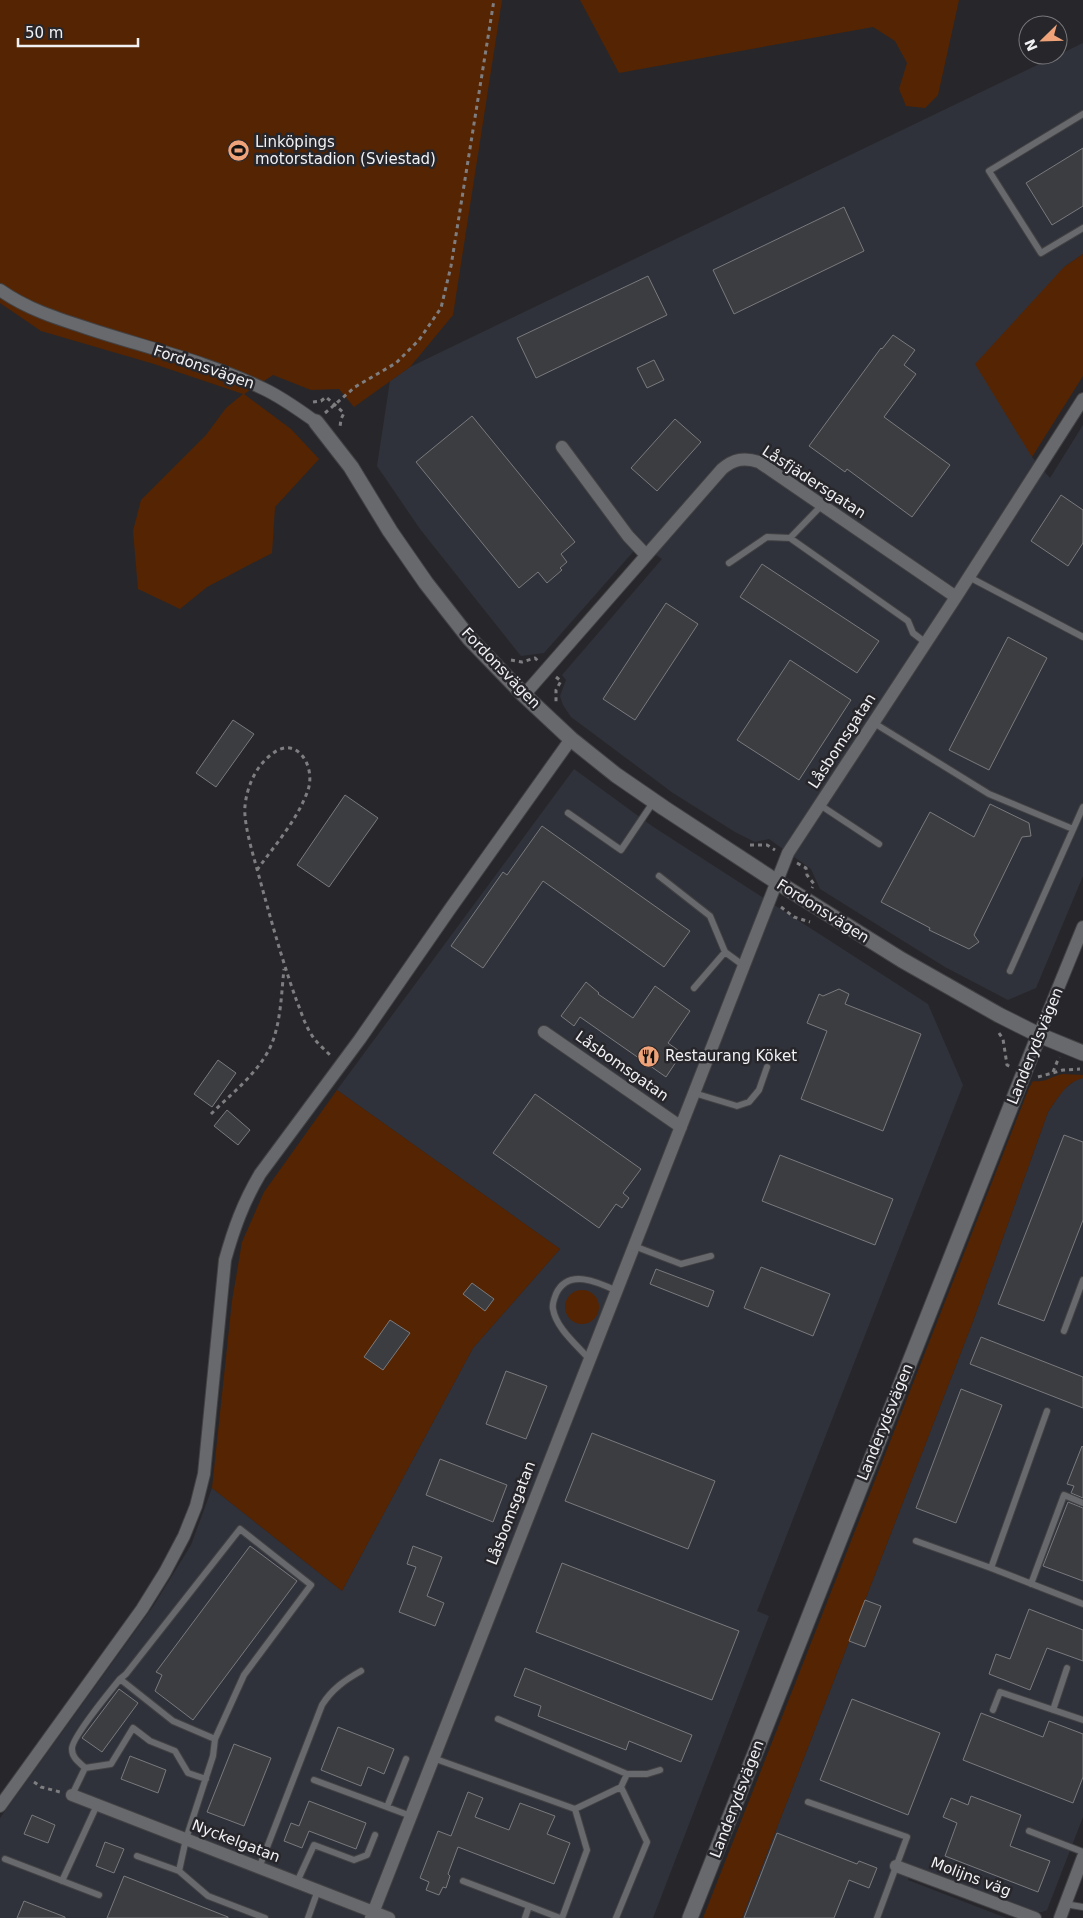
<svg xmlns="http://www.w3.org/2000/svg" width="1083" height="1918" font-family="'DejaVu Sans',sans-serif">
<style>
.built{fill:#30323b}
.green{fill:#552402}
.building{fill:#3c3d41;stroke:#797a7e}
.lines{fill:none;stroke-linecap:round;stroke-linejoin:round}
.service-casing{stroke:#424244;stroke-width:8}
.minor-casing{stroke:#424244;stroke-width:14}
.tertiary-casing{stroke:#424244;stroke-width:17}
.path{stroke:#7e7e81;stroke-width:3;stroke-dasharray:4 4;stroke-linecap:butt}
.service{stroke:#68696d;stroke-width:6}
.minor{stroke:#68696d;stroke-width:12}
.tertiary{stroke:#68696d;stroke-width:15}
.labels{text-anchor:middle;dominant-baseline:central;stroke-width:5;stroke-linejoin:round;paint-order:stroke}
.poi-label{font-size:15px;fill:#f1f1f4;stroke:#27272b;text-anchor:start}
.street-label{font-size:15px;fill:#f1f1f4;stroke:#27272b}
</style>
<rect width="100%" height="100%" fill="#27272b"/>
<!-- built -->
<path class="built" d="M1083,43V254L1064,267L1032,457L1050,478L1083,425V876L1036,988L1008,1000L945,967L820,889L811,869L769,839L755,842L735,832L673,793L571,717L563,705L560,696L566,680L562,675L662,559L640,544L544,653L521,656L420,529L377,466L390,381L410,367Z
M574,769L652,826L928,1004L963,1085L757,1611L769,1616L653,1918H0V1818L154,1605L191,1545L212,1488L342,1591L473,1348L560,1249L337,1090Z
M1083,1078V1817L1047,1910L1042,1912H1038L913,1866L908,1880L1006,1918H742L972,1324L1048,1112L1063,1090L1077,1079Z"/>
<!-- green -->
<path class="green" d="M0,0H502L453,315L410,367L354,407L339,389L311,390L273,375L244,394L291,429L319,459L275,507L272,553L207,587L180,609L138,589L133,531L141,500L206,435L226,408L243,394L154,364L41,331L0,303Z
M580,0H959L938,95L925,108L906,106L899,89L907,63L895,41L873,27L619,73Z
M1083,254V376L1032,457L975,364L1064,267Z
M1063,1074L1083,1075V1078C1066,1082 1058,1098 1048,1112L972,1324L742,1918H703L1029,1088L1033,1081C1046,1083 1051,1076 1063,1074Z
M337,1090L560,1249L473,1348L342,1591L212,1488L232,1301L242,1242L264,1192Z
M565 1307a17 17 0 1 1 34 0a17 17 0 1 1-34 0Z"/>
<!-- building -->
<path class="building" d="M1083,148V206L1052,225L1026,183Z
M844,207L864,251L734,314L713,270Z
M648,276L667,315L536,378L517,338Z
M893,335L915,350L904,365L916,374L884,417L950,465L912,517L847,469L845,472L809,446L881,348L882,349Z
M654,360L664,380L647,388L637,368Z
M472,416L575,542L561,554L567,562L560,568L562,570L547,583L538,572L519,588L416,462Z
M675,419L701,442L657,491L631,468Z
M1061,495L1083,510V543L1068,566L1031,541Z
M762,564L879,641L857,673L740,597Z
M666,603L698,624L635,720L603,699Z
M1008,637L1047,658L989,770L949,750Z
M790,660L851,700L799,780L737,740Z
M233,720L254,734L216,787L196,773Z
M345,795L378,818L329,887L297,865Z
M990,804L1029,823L1031,836L1022,837L974,935L979,942L969,949L929,930L930,928L881,902L930,812L974,837Z
M542,826L690,931L664,967L543,881L483,968L451,946L503,872L507,875Z
M586,982L599,993L598,994L633,1018L655,986L690,1011L668,1043L682,1053L666,1077L580,1017L574,1026L561,1016Z
M839,989L849,994L845,1004L921,1034L883,1131L801,1099L827,1031L807,1023L819,994L823,996Z
M218,1060L236,1073L212,1107L194,1094Z
M535,1094L641,1169L623,1193L629,1198L622,1208L616,1204L599,1228L493,1153Z
M227,1110L250,1130L238,1145L214,1126Z
M1064,1135L1083,1142V1220L1044,1321L998,1304Z
M780,1155L893,1199L875,1245L762,1201Z
M761,1267L830,1294L813,1336L744,1308Z
M656,1269L714,1291L708,1307L650,1284Z
M472,1283L494,1299L485,1311L463,1294Z
M390,1320L410,1333L383,1370L364,1357Z
M981,1337L1083,1377V1408L970,1364Z
M506,1371L547,1386L526,1439L486,1424Z
M961,1389L1002,1405L956,1523L916,1508Z
M592,1433L715,1481L688,1549L565,1501Z
M1082,1446L1083,1447V1498L1071,1493L1074,1486L1067,1484Z
M440,1459L507,1485L493,1522L426,1495Z
M1068,1502L1083,1508V1581L1043,1566Z
M250,1546L297,1581L193,1720L155,1691L162,1675L156,1672Z
M413,1546L442,1557L427,1596L444,1603L435,1626L399,1612L416,1567L407,1564Z
M562,1563L739,1631L712,1700L536,1632Z
M865,1600L881,1606L865,1647L849,1641Z
M1029,1609L1083,1630V1661L1047,1648L1030,1690L989,1674L996,1654L1010,1659Z
M525,1668L692,1735L681,1762L629,1741L626,1750L538,1716L541,1706L514,1696Z
M119,1689L138,1703L102,1752L82,1738Z
M852,1699L940,1733L908,1815L820,1780Z
M981,1713L1043,1737L1049,1721L1083,1734V1777L1073,1803L963,1760Z
M338,1727L394,1749L384,1774L368,1767L361,1786L321,1770Z
M234,1744L271,1758L244,1826L207,1812Z
M130,1756L166,1770L158,1793L121,1779Z
M468,1792L483,1798L475,1817L509,1830L520,1803L555,1816L547,1834L570,1843L554,1884L458,1847L448,1874L450,1876L446,1888L443,1887L439,1895L426,1890L429,1882L420,1878L438,1831L451,1836Z
M971,1796L1021,1815L1010,1846L1050,1861L1038,1892L945,1856L957,1823L943,1817L951,1798L968,1805Z
M309,1801L366,1823L356,1849L309,1831L302,1848L284,1841L291,1823L299,1826Z
M32,1815L55,1825L48,1843L24,1834Z
M777,1833L857,1864L859,1861L877,1868L869,1888L849,1880L834,1918H744Z
M105,1842L124,1849L114,1873L96,1866Z
M124,1876L228,1917V1918H107Z
M24,1901L65,1917V1918H17Z"/>
<g class="lines">
<defs>
<path id="service" d="M1083,114L989,171L1041,253L1083,228
M790,538L822,505
M729,563L767,537L790,538L908,621L913,633L926,643
M969,577L1083,637
M874,723L989,794L1073,829
M820,805L879,844
M568,813L621,850L654,801
M659,876L710,916L725,952L744,966
M1010,971L1083,807
M694,988L725,952
M694,1093L737,1106L749,1102L759,1090L767,1067
M634,1246L681,1264L711,1256
M1064,1331L1083,1280
M589,1359C577,1345 556,1328 553,1309C552,1305 554,1299 556,1294C568,1268 598,1282 617,1291
M1047,1411L991,1568L1083,1604
M916,1541L991,1568
M1031,1584L1064,1495L1083,1503
M120,1679L173,1721L215,1739
M993,1710L1000,1692L1083,1720
M1053,1710L1067,1668
M498,1719L627,1774L621,1787
M433,1758L575,1809L621,1787L647,1842L616,1918
M85,1768C79,1762 72,1758 72,1749C71,1739 111,1690 120,1679L126,1674L240,1529L311,1585L244,1675L215,1739L213,1756L186,1839L179,1871
M627,1774H647L660,1770
M314,1780L411,1816
M72,1795L85,1768L111,1764L133,1728L150,1741L175,1751L188,1773L206,1779
M808,1802L907,1837L877,1918
M387,1807L406,1759
M1029,1831L1083,1852
M137,1856L179,1871L208,1896L265,1918
M5,1859L99,1895
M259,1868L322,1705C332,1689 345,1680 361,1671
M62,1881L97,1805
M463,1881L529,1906L525,1918
M297,1882L314,1845L354,1860L367,1855L375,1835
M1065,1904L1083,1907
M529,1906L560,1918
M308,1918L318,1890
M562,1918L587,1850L575,1809"/>
<path id="minor" d="M0,290C31,312 66,321 102,333C156,350 213,364 264,389C283,398 299,410 316,422
M562,447L628,536L646,555
M524,695L722,469C734,459 744,457 759,462L956,597
M544,1032L681,1127
M1039,1035L1083,927
M72,1795L389,1918
M0,1806L142,1609L165,1572L184,1536L196,1506L204,1474L225,1260C234,1228 243,1203 260,1174L360,1039L450,909L571,739
M896,1866L1035,1918
M371,1918L788,853L956,597L1083,399
M1060,1918L1083,1857"/>
<path id="tertiary" d="M316,422L351,467L390,531L426,583L469,638L524,695L571,739L616,775L664,808L777,882L902,960L999,1015L1039,1035L1083,1053
M690,1918L1039,1035"/>
</defs>
<!-- service casing -->
<use href="#service" class="service-casing"/>
<!-- minor casing -->
<use href="#minor" class="minor-casing"/>
<!-- tertiary casing -->
<use href="#tertiary" class="tertiary-casing"/>
<!-- path -->
<path class="path" d="M313,402L321,401L326,397L344,413L341,419L340,427
M325,413L355,387L396,363L419,340L441,308L451,266L494,0
M511,660L522,662L535,658L538,661
M556,677L561,681L556,690V704
M750,845H767L775,850
M797,863L806,868L807,875L814,884L812,888
M257,870C275,845 298,819 308,790C316,767 297,734 272,754C256,766 247,786 245,806C243,824 255,861 260,880C271,920 282,960 296,999C301,1011 305,1026 313,1037C318,1044 325,1050 331,1056
M781,907L794,917L810,922
M999,1033L1003,1039L1007,1065L1011,1067
M1053,1072L1059,1057
M1038,1077L1063,1070L1080,1069
M211,1114C230,1095 252,1078 266,1055C281,1031 281,996 284,969
M34,1782L41,1787L60,1792"/>
<!-- service -->
<use href="#service" class="service"/>
<!-- minor -->
<use href="#minor" class="minor"/>
<!-- tertiary -->
<use href="#tertiary" class="tertiary"/>
</g>
<!-- icons -->
<defs>
<symbol id="stadium-disc" viewBox="-11 -11 22 22"><circle r="9.5" fill="#f0a378" stroke="#27272b"/><path d="M0-5a6.5 5 0 1 0 0 10a6.5 5 0 1 0 0-10ZM-3.5-1.8h7v3.6h-7Z" fill="#111"/></symbol>
<symbol id="restaurant-disc" viewBox="-11 -11 22 22"><circle r="9.5" fill="#f0a378" stroke="#27272b"/><path d="M-5-6h1v4h1v-4h1v4h1v-4h1v5L-1.5 .5V6h-2V.5L-5-1ZM5-6V6H3V1.5H1.5Q1.5-4 5-6Z" fill="#111"/></symbol>
</defs>
<g fill-rule="evenodd">
<use href="#stadium-disc" x="226" y="138" width="25" height="25"/>
<use href="#restaurant-disc" x="636" y="1044" width="25" height="25"/>
</g>
<g class="labels">
<!-- poi labels -->
<g class="poi-label">
<text x="255" y="142">Linköpings<tspan x="255" dy="17">motorstadion (Sviestad)</tspan></text>
<text x="665" y="1056">Restaurang Köket</text>
</g>
<!-- street labels -->
<g class="street-label">
<text transform="translate(204 367) rotate(19)">Fordonsvägen</text>
<text transform="translate(814 482) rotate(33)">Låsfjädersgatan</text>
<text transform="translate(501 668) rotate(46)">Fordonsvägen</text>
<text transform="translate(842 741) rotate(-57)">Låsbomsgatan</text>
<text transform="translate(823 911) rotate(32)">Fordonsvägen</text>
<text transform="translate(1035 1046) rotate(-68)">Landerydsvägen</text>
<text transform="translate(622 1066) rotate(35)">Låsbomsgatan</text>
<text transform="translate(885 1422) rotate(-68)">Landerydsvägen</text>
<text transform="translate(511 1513) rotate(-69)">Låsbomsgatan</text>
<text transform="translate(737 1799) rotate(-69)">Landerydsvägen</text>
<text transform="translate(236 1841) rotate(21)">Nyckelgatan</text>
<text transform="translate(971 1877) rotate(21)">Molijns väg</text>
</g>
</g>
<!-- north arrow -->
<g transform="translate(1043 40) rotate(247)"><circle r="24" fill="#27272b" stroke="#78787b"/>
<path d="M0-4L9 19L0 12L-9 19Z" fill="#f0a378"/>
<text y="-8" font-size="14" font-weight="bold" text-anchor="middle" fill="#f1f1f4">N</text>
</g>
<!-- scale -->
<path d="M18 38v8h120v-8" fill="none" stroke="#f1f1f4" stroke-width="2.5"/>
<text x="25" y="38" font-size="15" fill="#f1f1f4" stroke="#27272b" stroke-width="4" paint-order="stroke">50 m</text>
</svg>
